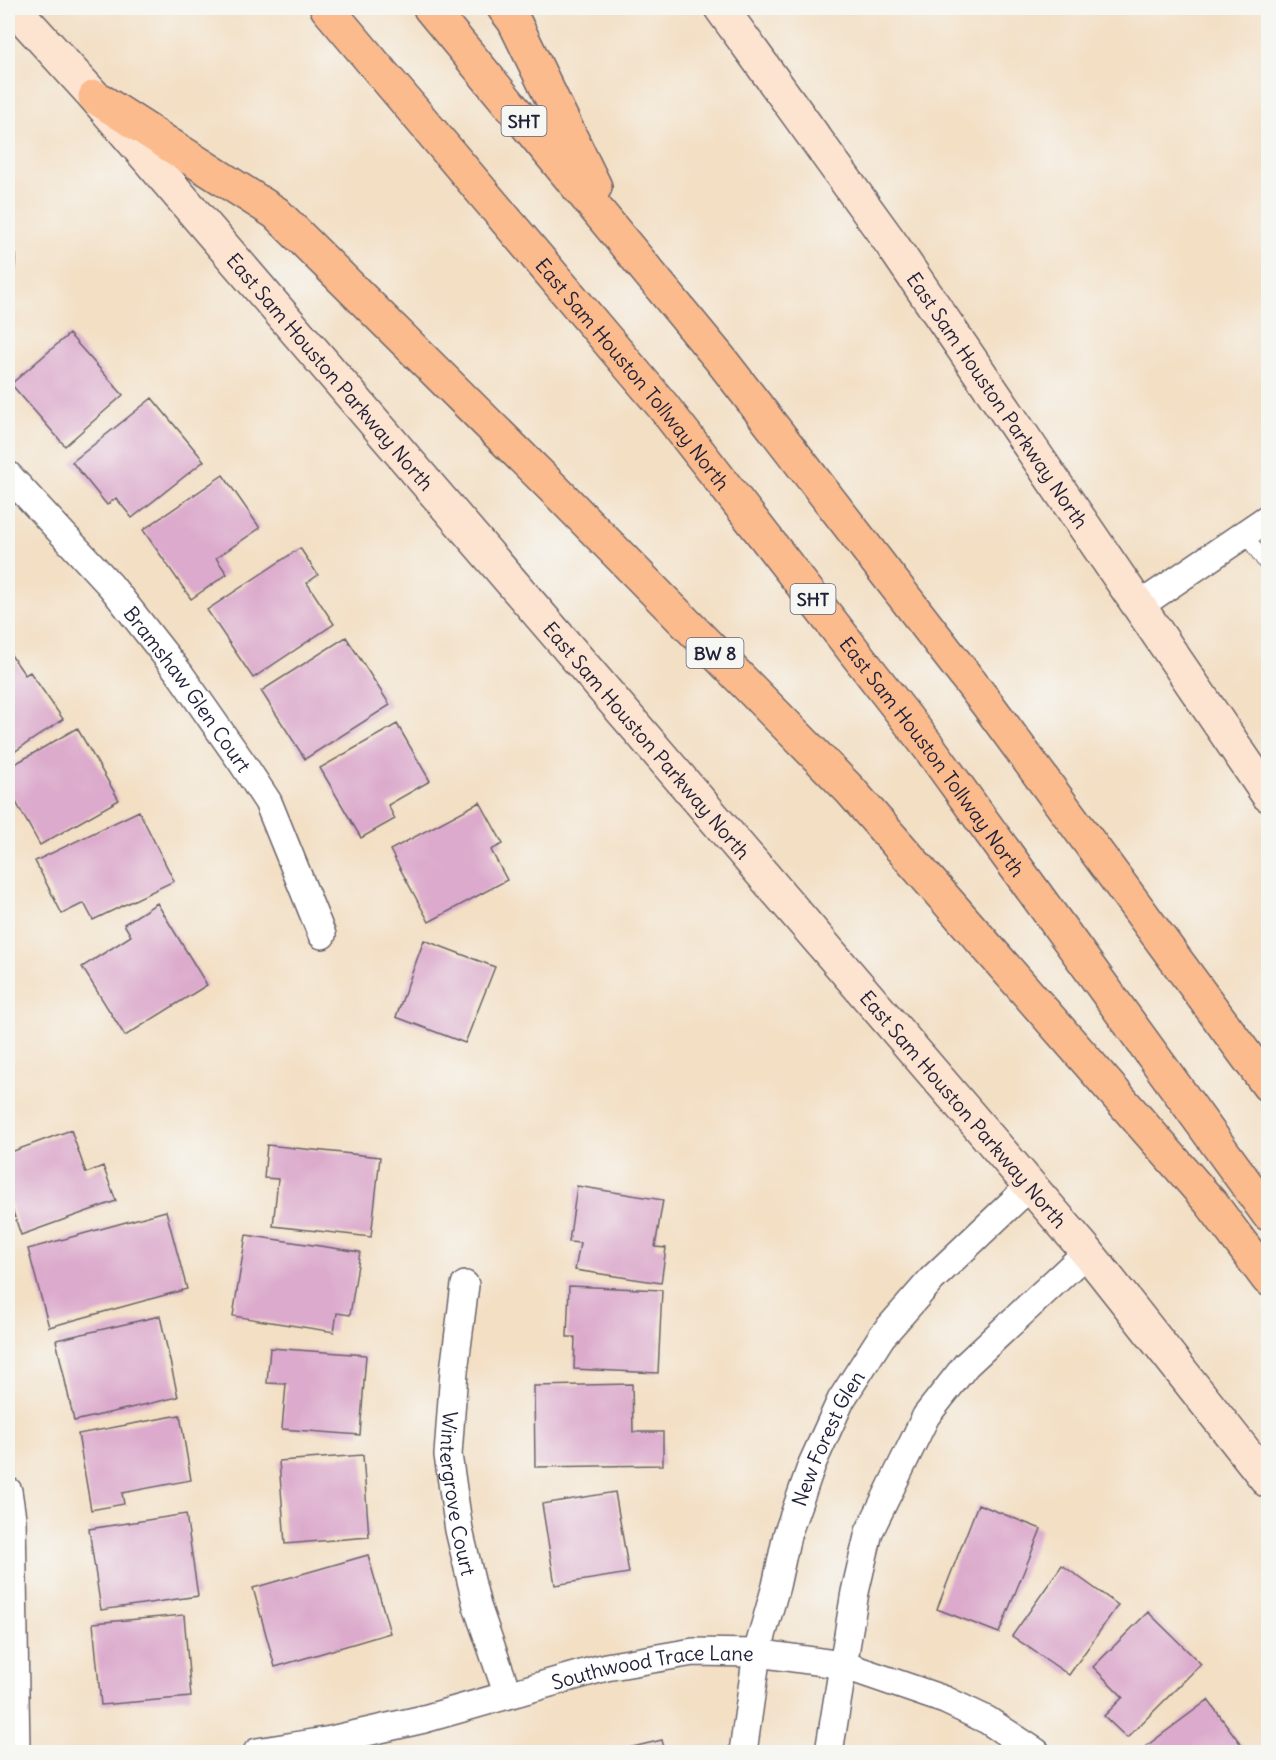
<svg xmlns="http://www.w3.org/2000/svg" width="1276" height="1760" font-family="Delius,sans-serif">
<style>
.building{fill:#dcaacc}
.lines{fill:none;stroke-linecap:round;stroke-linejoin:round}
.service-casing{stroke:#6b646b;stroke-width:16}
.minor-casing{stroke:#6b646b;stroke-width:30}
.secondary-casing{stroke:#6b646b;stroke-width:36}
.motorway-casing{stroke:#6b646b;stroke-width:36}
.service{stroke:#fff;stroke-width:14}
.minor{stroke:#fff;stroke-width:27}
.secondary{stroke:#fde4d1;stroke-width:33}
.motorway{stroke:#fbbb8d;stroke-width:33}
.labels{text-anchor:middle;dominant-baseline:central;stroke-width:5;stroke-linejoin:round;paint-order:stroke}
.shield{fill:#f6f6f2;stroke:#626272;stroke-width:1.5}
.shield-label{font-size:18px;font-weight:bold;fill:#22223b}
.street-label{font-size:20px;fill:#22223b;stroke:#f6f6f2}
</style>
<rect width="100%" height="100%" fill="#f6f6f2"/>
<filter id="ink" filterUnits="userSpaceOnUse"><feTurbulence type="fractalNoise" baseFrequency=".0167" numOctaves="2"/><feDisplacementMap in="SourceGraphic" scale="12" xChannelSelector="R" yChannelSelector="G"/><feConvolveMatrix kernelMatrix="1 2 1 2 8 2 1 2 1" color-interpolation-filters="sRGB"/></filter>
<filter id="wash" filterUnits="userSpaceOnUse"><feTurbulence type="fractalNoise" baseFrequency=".008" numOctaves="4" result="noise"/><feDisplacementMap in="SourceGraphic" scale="24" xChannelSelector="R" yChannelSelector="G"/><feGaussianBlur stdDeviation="1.35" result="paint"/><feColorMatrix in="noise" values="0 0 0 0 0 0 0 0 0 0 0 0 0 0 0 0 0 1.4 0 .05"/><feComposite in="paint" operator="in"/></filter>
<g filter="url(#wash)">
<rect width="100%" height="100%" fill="#f3dfc4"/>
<g id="blocks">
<!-- building -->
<path class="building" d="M8,254L16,255L9,322H8Z
M69,334L123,395L65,446L11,384Z
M152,398L204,461L132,518L116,498L107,505L72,462Z
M223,475L260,528L216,558L227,574L191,599L143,530Z
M300,548L318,575L307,583L334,624L253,678L207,610Z
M346,637L390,705L305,759L261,691Z
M11,655L25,675L30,672L63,719L8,756V657Z
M397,724L430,781L388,805L395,819L361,838L320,768Z
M77,728L119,800L40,845L8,788V768Z
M480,802L503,844L491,850L507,880L429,922L390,850Z
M139,811L174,881L93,920L84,903L62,914L35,861Z
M157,903L207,985L125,1036L82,967L131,936L124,924Z
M424,940L495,967L465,1043L396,1017Z
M71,1130L86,1173L103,1166L116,1201L21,1235L8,1197V1153Z
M267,1145L380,1157L371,1237L273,1226L278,1179L264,1178Z
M577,1186L663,1200L655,1247L666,1248L661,1283L575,1270L580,1243L569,1242Z
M166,1211L187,1289L49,1327L28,1249Z
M246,1235L360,1252L350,1315L337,1313L334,1332L233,1316Z
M569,1286L662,1290L658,1373L574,1369L575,1337H567Z
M160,1316L178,1397L74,1421L56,1340Z
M270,1348L366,1355L360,1435L282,1429L286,1384L267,1383Z
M632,1384L633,1432H663V1465L535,1467L534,1386Z
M180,1415L191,1480L122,1493L124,1504L91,1510L78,1434Z
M363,1455L369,1537L285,1544L279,1461Z
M615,1492L629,1573L555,1585L542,1504Z
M978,1504L1041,1529L999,1633L937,1609Z
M186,1514L198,1596L101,1610L89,1529Z
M368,1555L390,1633L275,1667L253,1588Z
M1062,1565L1118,1605L1069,1675L1012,1636Z
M1148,1612L1201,1664L1127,1738L1104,1716L1123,1697L1093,1667Z
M184,1615L191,1697L101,1705L93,1623Z
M1208,1700L1246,1751L1142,1752L1141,1750Z
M662,1740L665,1752H612Z"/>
</g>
</g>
<g filter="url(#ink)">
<use href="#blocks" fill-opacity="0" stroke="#6b646b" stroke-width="1.5"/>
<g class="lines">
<defs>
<path id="service" d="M1245,534L1268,567"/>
<g id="minor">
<path id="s1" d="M8,475L111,586L180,674L243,764L268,802L322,935"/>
<path d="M1139,606L1268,518"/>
<path id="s2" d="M465,1285L454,1371L448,1455L459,1530L477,1606L508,1695"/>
<path d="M8,1491L12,1518L16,1752"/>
<path id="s3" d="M257,1752L331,1740L424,1719L606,1667L693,1652L757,1653L843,1665L945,1700L987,1720L1036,1752"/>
<path id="s4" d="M743,1752L757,1653L776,1586L787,1535L812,1464L841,1400L882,1336L932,1279L1030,1186"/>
<path d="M829,1752L855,1592L869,1532L926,1416L966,1365L1087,1252"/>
</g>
<g id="secondary">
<path id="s5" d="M14,8L95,97L1087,1252L1268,1481"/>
<path id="s6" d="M721,8L893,246L1268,795"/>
</g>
<g id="motorway">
<path id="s7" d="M327,8L662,405L928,746L1268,1214"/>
<path d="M430,8L721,360L988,705L1268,1085"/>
<path d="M504,8L514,21L595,187"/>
<path d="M95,97L276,213L558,493L850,790L1211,1203L1268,1279"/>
</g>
</defs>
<!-- service casing -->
<use href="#service" class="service-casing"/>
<!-- minor casing -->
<use href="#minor" class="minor-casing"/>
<!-- secondary casing -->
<use href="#secondary" class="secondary-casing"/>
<!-- motorway casing -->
<use href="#motorway" class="motorway-casing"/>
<!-- service -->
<use href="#service" class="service"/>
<!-- minor -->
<use href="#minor" class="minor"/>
<!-- secondary -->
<use href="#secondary" class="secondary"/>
<!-- motorway -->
<use href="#motorway" class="motorway"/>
</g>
</g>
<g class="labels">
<!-- shield labels -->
<g class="shield">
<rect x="501.5" y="106" width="45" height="30" rx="4.5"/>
<rect x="790.5" y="584" width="45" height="30" rx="4.5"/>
<rect x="686.5" y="638" width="57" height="30" rx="4.5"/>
</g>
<g class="shield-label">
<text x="524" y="121">SHT</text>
<text x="813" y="599">SHT</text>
<text x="715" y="653">BW 8</text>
</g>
<!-- street labels -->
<g class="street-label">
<text stroke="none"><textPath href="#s5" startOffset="482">East Sam Houston Parkway North</textPath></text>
<text stroke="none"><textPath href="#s7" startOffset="477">East Sam Houston Tollway North</textPath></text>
<text stroke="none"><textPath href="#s6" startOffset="480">East Sam Houston Parkway North</textPath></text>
<text stroke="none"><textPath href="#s1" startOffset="280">Bramshaw Glen Court</textPath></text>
<text stroke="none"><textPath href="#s5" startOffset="968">East Sam Houston Parkway North</textPath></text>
<text stroke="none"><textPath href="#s7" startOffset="963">East Sam Houston Tollway North</textPath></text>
<text stroke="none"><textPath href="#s5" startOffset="1454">East Sam Houston Parkway North</textPath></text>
<text stroke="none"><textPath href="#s4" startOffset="327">New Forest Glen</textPath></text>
<text stroke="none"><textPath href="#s2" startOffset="210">Wintergrove Court</textPath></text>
<text stroke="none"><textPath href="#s3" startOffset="406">Southwood Trace Lane</textPath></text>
</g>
</g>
<!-- margin -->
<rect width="1276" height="1760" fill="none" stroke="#f6f6f2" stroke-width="30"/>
</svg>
